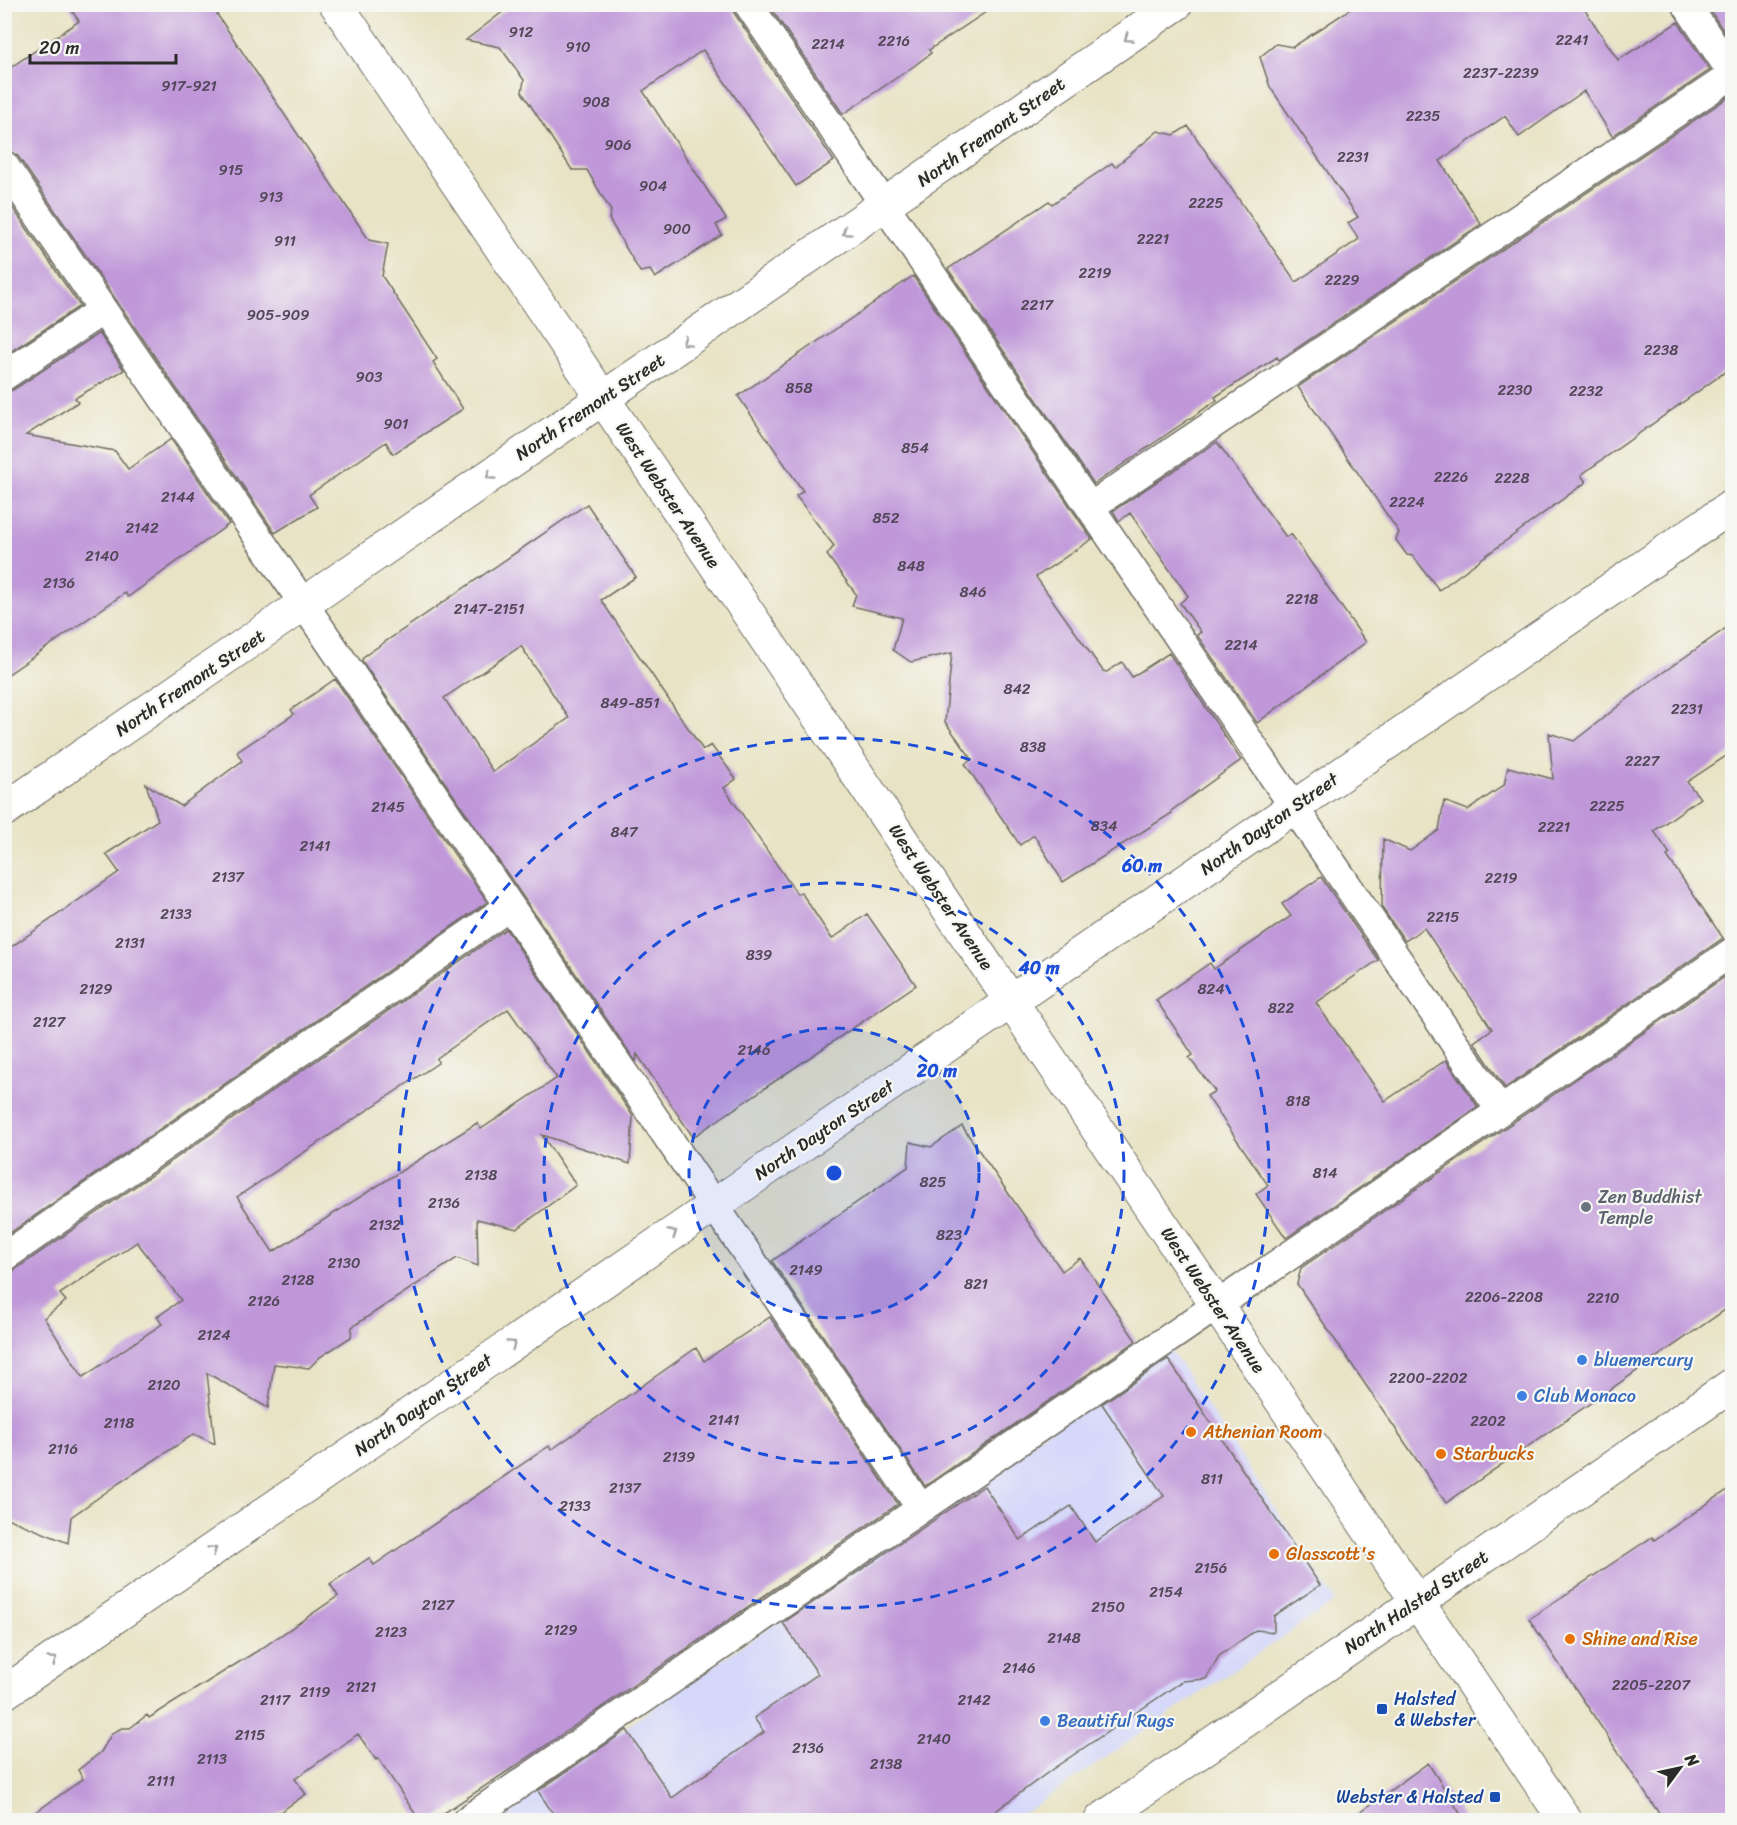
<svg xmlns="http://www.w3.org/2000/svg" width="1737" height="1825" font-family="Sriracha,sans-serif">
<style>
.built{fill:#d5d8f9}
.building{fill:#c098d9;fill-rule:evenodd}
.lines{fill:none;stroke-linecap:round;stroke-linejoin:round}
.lane-casing{stroke:#6d6b61;stroke-width:31}
.street-casing{stroke:#6d6b61;stroke-width:35}
.secondary-casing{stroke:#6d6b61;stroke-width:35}
.lane{stroke:#fff;stroke-width:28}
.street{stroke:#fff;stroke-width:33}
.secondary{stroke:#fff;stroke-width:33}
.oneway{stroke:#a0a0a0}
.ring{fill:none;stroke:#1d4ed8;stroke-width:3;stroke-dasharray:10 8}
.worship-dot{fill:#6b7280;stroke:#f6f6f2;stroke-width:2}
.shop-dot{fill:#3f7fe0;stroke:#f6f6f2;stroke-width:2}
.food-dot{fill:#e8710a;stroke:#f6f6f2;stroke-width:2}
.transit-dot{fill:#1a4fb4;stroke:#f6f6f2;stroke-width:2}
.labels{text-anchor:middle;dominant-baseline:central;stroke-width:4.5;stroke-linejoin:round;paint-order:stroke}
.number-label{font-size:15px;fill:#504656}
.street-label{font-size:18px;fill:#2b2b2b;stroke:#f6f6f2}
.worship-label{font-size:18px;fill:#5b616d;stroke:#f6f6f2;text-anchor:start}
.shop-label{font-size:18px;fill:#366cbe;stroke:#f6f6f2;text-anchor:start}
.food-label{font-size:18px;fill:#c56008;stroke:#f6f6f2;text-anchor:start}
.transit-label{font-size:18px;fill:#164399;stroke:#f6f6f2;text-anchor:start}
.centre{fill:#1d4ed8;stroke:#f6f6f2;stroke-width:3}
.ring-label{font-size:18px;text-anchor:middle;font-weight:bold;fill:#1d4ed8;stroke:#f6f6f2;stroke-width:4.5;stroke-linejoin:round;paint-order:stroke}
</style>
<rect width="100%" height="100%" fill="#f6f6f2"/>
<filter id="ink" filterUnits="userSpaceOnUse"><feTurbulence type="fractalNoise" baseFrequency=".0167" numOctaves="2"/><feDisplacementMap in="SourceGraphic" scale="12" xChannelSelector="R" yChannelSelector="G"/><feConvolveMatrix kernelMatrix="1 2 1 2 8 2 1 2 1" color-interpolation-filters="sRGB"/></filter>
<filter id="wash" filterUnits="userSpaceOnUse"><feTurbulence type="fractalNoise" baseFrequency=".008" numOctaves="4" result="noise"/><feDisplacementMap in="SourceGraphic" scale="24" xChannelSelector="R" yChannelSelector="G"/><feGaussianBlur stdDeviation="1.35" result="paint"/><feColorMatrix in="noise" values="0 0 0 0 0 0 0 0 0 0 0 0 0 0 0 0 0 1.4 0 .05"/><feComposite in="paint" operator="in"/></filter>
<g filter="url(#wash)">
<rect width="100%" height="100%" fill="#e8e3c4"/>
<!-- built -->
<path class="built" d="M1168,1346L1335,1600L1325,1608L1014,1820H494Z"/>
<g id="blocks">
<!-- building -->
<path class="building" d="M67,4H210L369,240L388,244L382,276L437,359L433,362L463,409L393,454L386,442L309,495L317,507L275,533L18,156L4,149V72L79,21Z
M513,4H732L734,13L834,161L796,186L703,50L643,91L726,219L716,225L722,235L655,278L650,270L640,272L609,219L611,211L587,170H572L522,92L524,80L500,47L466,40Z
M768,4H998L929,50L931,53L914,66L843,114Z
M1358,4H1581L1618,60L1678,22L1710,70L1612,136L1584,91L1519,137L1505,116L1440,161L1481,224L1279,360L1277,357L1215,397L1217,400L1094,484L948,269L1049,201L1052,204L1112,163L1115,167L1158,131L1174,135L1188,126L1296,282L1359,239L1348,223L1358,217L1270,87L1260,57L1276,44L1293,47Z
M1706,4H1732V44Z
M1732,95V367L1581,475L1586,482L1439,590L1413,556L1407,555L1396,540L1399,532L1298,387Z
M4,195L80,306L4,356Z
M913,276L1092,539L1036,577L1103,671L1107,672L1122,662L1132,677L1169,653L1241,760L1171,811L1172,813L1063,882L1034,835L1020,845L965,764L972,759L945,722L952,653L911,662L893,650L902,618L852,606L856,594L827,555L834,546L796,496L803,491L738,396Z
M99,333L124,370L75,398L78,402L26,435L115,451L128,469L171,439L229,524L128,597L125,593L4,677V392L13,390Z
M1217,442L1286,537L1291,534L1366,642L1257,723L1197,635L1201,632L1180,603L1188,596L1130,513L1119,521L1113,511Z
M587,504L636,577L601,600L703,750L711,745L736,779L724,788L797,894L801,892L832,939L867,914L916,985L693,1137L637,1054L636,1062L362,661L363,657ZM521,646L569,718L493,772L444,698Z
M1732,624V752L1687,782L1700,798L1654,831L1670,854L1667,856L1723,938L1505,1088L1474,1042L1492,1029L1424,928L1405,941L1382,908L1383,839L1410,851L1439,830L1444,801L1468,810L1504,785L1508,767L1553,779L1549,733L1574,741L1648,683Z
M335,679L487,902L4,1237V952L119,872L106,854L158,820L146,784L181,806L242,761L237,752L294,714L291,710Z
M1321,877L1378,960L1316,1003L1385,1101L1446,1060L1478,1107L1286,1238L1256,1194L1268,1185L1207,1096L1215,1091L1189,1058L1193,1055L1156,1000L1210,963L1214,969L1291,916L1282,904Z
M506,929L633,1116L630,1164L542,1135L576,1185L517,1229L477,1219L478,1266L457,1258L352,1327L351,1337L320,1357L309,1368L274,1364L268,1408L207,1373L215,1444L194,1434L119,1483L71,1517L68,1543L4,1517V1273L13,1271ZM508,1009L557,1078L481,1129L477,1123L273,1252L237,1197L438,1063L437,1058ZM137,1242L181,1300L157,1317L162,1324L83,1377L44,1318L66,1301L60,1294Z
M1732,972V1305L1446,1503L1297,1284L1301,1268Z
M962,1126L1062,1271L1080,1258L1136,1341L925,1486L772,1261L908,1167L910,1142L931,1147Z
M770,1317L898,1504L520,1763L432,1821H420L378,1758L376,1760L358,1734L295,1779L306,1794L267,1821H23L83,1779L78,1770L101,1752L112,1733L122,1728H130L147,1715L149,1718L262,1648L338,1596L330,1584L369,1558L374,1565L549,1446L551,1450L696,1348L704,1361Z
M1168,1359L1320,1585L1274,1616V1632L1256,1630L1219,1656L1206,1679L1183,1681L1054,1768L982,1821H558L538,1791L627,1730L672,1798L764,1732L754,1718L818,1674L783,1623L984,1486L1020,1540L1071,1506L1095,1542L1164,1496L1102,1404Z
M1732,1487V1821H1664L1529,1619L1652,1537L1654,1540Z
M1428,1763L1465,1821H1348Z"/>
</g>
</g>
<g filter="url(#ink)">
<use href="#blocks" fill-opacity="0" stroke="#6d6b61" stroke-width="1.5"/>
<g class="lines">
<defs>
<path id="lane" d="M748,4L1500,1110
M1686,4L1732,73
M4,165L920,1507
M4,376L103,310
M1090,507L1732,75
M4,1257L510,906
M467,1820L1732,952"/>
<path id="street" d="M4,810L1176,4
M4,1693L1732,506"/>
<path id="secondary" d="M336,4L1565,1820
M1101,1820L1732,1385"/>
</defs>
<!-- lane casing -->
<use href="#lane" class="lane-casing"/>
<!-- street casing -->
<use href="#street" class="street-casing"/>
<!-- secondary casing -->
<use href="#secondary" class="secondary-casing"/>
<!-- lane -->
<use href="#lane" class="lane"/>
<!-- street -->
<use href="#street" class="street"/>
<!-- secondary -->
<use href="#secondary" class="secondary"/>
</g>
<!-- one-way arrows -->
<defs><path id="oneway-chevron" d="M-2-3.5L2.5 0L-2 3.5" fill="none" stroke-width="1.6" stroke-linecap="round" stroke-linejoin="round" transform="scale(1.5)"/></defs>
<g class="oneway">
<use href="#oneway-chevron" transform="translate(1128 38) rotate(145)"/>
<use href="#oneway-chevron" transform="translate(846 232) rotate(145)"/>
<use href="#oneway-chevron" transform="translate(686 342) rotate(145)"/>
<use href="#oneway-chevron" transform="translate(490 476) rotate(145)"/>
<use href="#oneway-chevron" transform="translate(673 1233) rotate(-35)"/>
<use href="#oneway-chevron" transform="translate(512 1344) rotate(-35)"/>
<use href="#oneway-chevron" transform="translate(213 1550) rotate(-35)"/>
<use href="#oneway-chevron" transform="translate(53 1660) rotate(-35)"/>
</g>
</g>
<!-- distance rings -->
<circle cx="834" cy="1173" r="145" fill="#1d4ed8" fill-opacity=".12"/>
<g class="ring">
<circle cx="834" cy="1173" r="145"/>
<circle cx="834" cy="1173" r="290"/>
<circle cx="834" cy="1173" r="435"/>
</g>
<!-- markers -->
<circle class="worship-dot" cx="1586" cy="1207" r="6"/>
<g class="shop-dot">
<circle cx="1582" cy="1360" r="6"/>
<circle cx="1522" cy="1396" r="6"/>
<circle cx="1045" cy="1721" r="6"/>
</g>
<g class="food-dot">
<circle cx="1191" cy="1432" r="6"/>
<circle cx="1441" cy="1454" r="6"/>
<circle cx="1274" cy="1554" r="6"/>
<circle cx="1570" cy="1639" r="6"/>
</g>
<g class="transit-dot">
<rect x="1376" y="1703" width="12" height="12" rx="3"/>
<rect x="1489" y="1791" width="12" height="12" rx="3"/>
</g>
<g class="labels">
<!-- number labels -->
<g class="number-label">
<text x="521" y="32">912</text>
<text x="1572" y="40">2241</text>
<text x="894" y="41">2216</text>
<text x="828" y="44">2214</text>
<text x="578" y="47">910</text>
<text x="1501" y="73">2237-2239</text>
<text x="189" y="86">917-921</text>
<text x="596" y="102">908</text>
<text x="1423" y="116">2235</text>
<text x="618" y="145">906</text>
<text x="1353" y="157">2231</text>
<text x="231" y="170">915</text>
<text x="653" y="186">904</text>
<text x="271" y="197">913</text>
<text x="1206" y="203">2225</text>
<text x="677" y="229">900</text>
<text x="1153" y="239">2221</text>
<text x="285" y="241">911</text>
<text x="1095" y="273">2219</text>
<text x="1342" y="280">2229</text>
<text x="1037" y="305">2217</text>
<text x="278" y="315">905-909</text>
<text x="1661" y="350">2238</text>
<text x="369" y="377">903</text>
<text x="799" y="388">858</text>
<text x="1515" y="390">2230</text>
<text x="1586" y="391">2232</text>
<text x="396" y="424">901</text>
<text x="915" y="448">854</text>
<text x="1451" y="477">2226</text>
<text x="1512" y="478">2228</text>
<text x="178" y="497">2144</text>
<text x="1407" y="502">2224</text>
<text x="886" y="518">852</text>
<text x="142" y="528">2142</text>
<text x="102" y="556">2140</text>
<text x="911" y="566">848</text>
<text x="59" y="583">2136</text>
<text x="973" y="592">846</text>
<text x="1302" y="599">2218</text>
<text x="489" y="609">2147-2151</text>
<text x="1241" y="645">2214</text>
<text x="1017" y="689">842</text>
<text x="630" y="703">849-851</text>
<text x="1687" y="709">2231</text>
<text x="1033" y="747">838</text>
<text x="1642" y="761">2227</text>
<text x="1607" y="806">2225</text>
<text x="388" y="807">2145</text>
<text x="1104" y="826">834</text>
<text x="1554" y="827">2221</text>
<text x="624" y="832">847</text>
<text x="315" y="846">2141</text>
<text x="228" y="877">2137</text>
<text x="1501" y="878">2219</text>
<text x="176" y="914">2133</text>
<text x="1443" y="917">2215</text>
<text x="130" y="943">2131</text>
<text x="759" y="955">839</text>
<text x="96" y="989">2129</text>
<text x="1211" y="989">824</text>
<text x="1281" y="1008">822</text>
<text x="49" y="1022">2127</text>
<text x="754" y="1050">2146</text>
<text x="1298" y="1101">818</text>
<text x="1325" y="1173">814</text>
<text x="481" y="1175">2138</text>
<text x="933" y="1182">825</text>
<text x="444" y="1203">2136</text>
<text x="385" y="1225">2132</text>
<text x="949" y="1235">823</text>
<text x="344" y="1263">2130</text>
<text x="806" y="1270">2149</text>
<text x="298" y="1280">2128</text>
<text x="976" y="1284">821</text>
<text x="1504" y="1297">2206-2208</text>
<text x="1603" y="1298">2210</text>
<text x="264" y="1301">2126</text>
<text x="214" y="1335">2124</text>
<text x="1428" y="1378">2200-2202</text>
<text x="164" y="1385">2120</text>
<text x="724" y="1420">2141</text>
<text x="1488" y="1421">2202</text>
<text x="119" y="1423">2118</text>
<text x="63" y="1449">2116</text>
<text x="679" y="1457">2139</text>
<text x="1212" y="1479">811</text>
<text x="625" y="1488">2137</text>
<text x="575" y="1506">2133</text>
<text x="1211" y="1568">2156</text>
<text x="1166" y="1592">2154</text>
<text x="438" y="1605">2127</text>
<text x="1108" y="1607">2150</text>
<text x="561" y="1630">2129</text>
<text x="391" y="1632">2123</text>
<text x="1064" y="1638">2148</text>
<text x="1019" y="1668">2146</text>
<text x="1651" y="1685">2205-2207</text>
<text x="361" y="1687">2121</text>
<text x="315" y="1692">2119</text>
<text x="275" y="1700">2117</text>
<text x="974" y="1700">2142</text>
<text x="250" y="1735">2115</text>
<text x="934" y="1739">2140</text>
<text x="808" y="1748">2136</text>
<text x="212" y="1759">2113</text>
<text x="886" y="1764">2138</text>
<text x="161" y="1781">2111</text>
</g>
<!-- street labels -->
<g class="street-label">
<text transform="translate(991 132) rotate(-35)">North Fremont Street</text>
<text transform="translate(590 407) rotate(-34)">North Fremont Street</text>
<text transform="translate(668 495) rotate(56)">West Webster Avenue</text>
<text transform="translate(190 683) rotate(-34)">North Fremont Street</text>
<text transform="translate(1269 824) rotate(-35)">North Dayton Street</text>
<text transform="translate(941 897) rotate(56)">West Webster Avenue</text>
<text transform="translate(824 1130) rotate(-34)">North Dayton Street</text>
<text transform="translate(1213 1300) rotate(56)">West Webster Avenue</text>
<text transform="translate(423 1405) rotate(-35)">North Dayton Street</text>
<text transform="translate(1416 1602) rotate(-34)">North Halsted Street</text>
</g>
<!-- worship labels -->
<g class="worship-label">
<text x="1598" y="1197">Zen Buddhist<tspan x="1598" dy="21">Temple</tspan></text>
</g>
<!-- shop labels -->
<g class="shop-label">
<text x="1594" y="1360">bluemercury</text>
<text x="1534" y="1396">Club Monaco</text>
<text x="1057" y="1721">Beautiful Rugs</text>
</g>
<!-- food labels -->
<g class="food-label">
<text x="1203" y="1432">Athenian Room</text>
<text x="1453" y="1454">Starbucks</text>
<text x="1286" y="1554">Glasscott's</text>
<text x="1582" y="1639">Shine and Rise</text>
</g>
<!-- transit labels -->
<g class="transit-label">
<text x="1394" y="1699">Halsted<tspan x="1394" dy="21">&amp; Webster</tspan></text>
<text x="1483" y="1797" text-anchor="end">Webster &amp; Halsted</text>
</g>
</g>
<circle cx="834" cy="1173" r="9" class="centre"/>
<g class="ring-label">
<text x="1142" y="872">60 m</text>
<text x="1039" y="974">40 m</text>
<text x="937" y="1077">20 m</text>
</g>
<!-- margin -->
<rect width="1737" height="1825" fill="none" stroke="#f6f6f2" stroke-width="24"/>
<!-- north arrow -->
<g transform="translate(1680 1768) rotate(57)" stroke="#f6f6f2" stroke-width="4.5" paint-order="stroke">
<path d="M0-4.5L10 22L0 15L-10 22Z" fill="#2b2b2b"/>
<text y="-9" font-size="16" font-weight="bold" text-anchor="middle" fill="#2b2b2b">N</text>
</g>
<!-- scale -->
<path d="M30 54v9h146v-9" fill="none" stroke="#2b2b2b" stroke-width="3"/>
<text x="39" y="54" font-size="18" fill="#2b2b2b" stroke="#f6f6f2" stroke-width="4.5" paint-order="stroke">20 m</text>
</svg>
